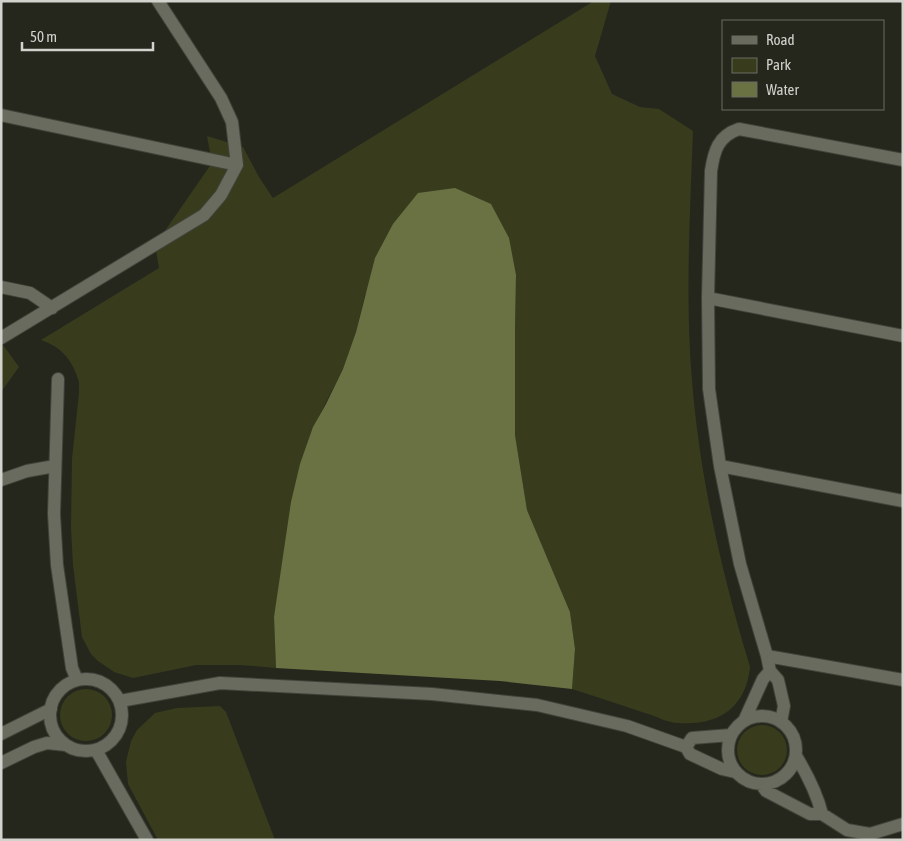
<svg xmlns="http://www.w3.org/2000/svg" width="904" height="841" font-family="'Asap Condensed',sans-serif">
<style>
.green{fill:#383c1d}
.water{fill:#6a7244}
.lines{fill:none;stroke-linecap:round;stroke-linejoin:round}
.street-casing{stroke:#41433a;stroke-width:14}
.street{stroke:#696b5f;stroke-width:12}
</style>
<rect width="100%" height="100%" fill="#25271d"/>
<!-- green -->
<path class="green" d="M594,1H611L595,56L612,94L640,107L659,109L693,131C690,214 685,298 692,381C700,479 722,574 750,667C746,708 718,726 678,723C668,723 656,716 645,713C621,705 597,697 572,689L575,649L570,612L527,510L515,435V329L516,275L365,295L356,332L343,369L317,420L274,617L276,668L241,665H196L133,678L114,672L98,661L91,654L82,637L73,565L71,528L72,459L79,393V382C73,361 62,347 41,340L159,268L155,245L212,163L207,136L243,147L259,177L273,198Z
M1,342L19,367L1,392Z
M60 715a26 26 0 1 1 52 0a26 26 0 1 1-52 0Z
M220,706L226,712L275,840H158L128,784L126,762L131,741L137,730L155,713L177,708Z
M737 750a25 25 0 1 1 50 0a25 25 0 1 1-50 0Z"/>
<!-- water -->
<path class="water" d="M455,188L491,204L509,238L516,275L515,329V435L527,510L570,612L575,649L572,689L500,681L276,668L274,617L291,502L300,464L313,427L326,404L343,369L356,332L375,258L393,224L418,193Z"/>
<g class="lines">
<defs>
<path id="street" d="M1,115L237,165
M1,287L30,293L52,308
M708,298L903,336
M1,338L204,215L221,195L237,165L232,122L221,98L158,1
M58,379L54,514L57,565L72,668L77,680
M720,466L903,501
M1,480L27,471L55,466
M767,656L903,680
M50 715a36 36 0 1 1 72 0a36 36 0 1 1-72 0Z
M120,701L220,683L432,694L537,705L627,726L686,747L690,754L722,769L735,772
M728 750a34 34 0 1 1 68 0a34 34 0 1 1-68 0Z
M744,721L763,679L770,671
M781,722L784,706L778,680L770,671L767,656L740,564L720,466L709,389L708,298L711,171C714,151 718,136 739,129L903,160
M1,734L51,709
M686,747L692,738L731,735
M96,750L147,840
M796,756C807,774 817,794 822,814
M1,763L34,747L47,743L66,745
M761,784L766,791L810,814H822L847,830L870,834L903,824"/>
</defs>
<!-- street casing -->
<use href="#street" class="street-casing"/>
<!-- street -->
<use href="#street" class="street"/>
</g>
<!-- border -->
<rect width="904" height="841" fill="none" stroke="#d2d3cd" stroke-width="5"/>
<!-- legend -->
<rect x="722" y="20" width="162" height="90" fill="#25271d" stroke="#6a6c63"/>
<rect x="732" y="36" width="25" height="8" fill="#696b5f" stroke="#6a6c63"/>
<text x="766" y="45" font-size="15" fill="#d2d3cd">Road</text>
<rect x="732" y="58" width="25" height="15" fill="#383c1d" stroke="#6a6c63"/>
<text x="766" y="70" font-size="15" fill="#d2d3cd">Park</text>
<rect x="732" y="82" width="25" height="15" fill="#6a7244" stroke="#6a6c63"/>
<text x="766" y="95" font-size="15" fill="#d2d3cd">Water</text>
<!-- scale -->
<path d="M22 42v8h131v-8" fill="none" stroke="#d2d3cd" stroke-width="2.5"/>
<text x="30" y="42" font-size="15" fill="#d2d3cd" stroke="#25271d" stroke-width="4" paint-order="stroke">50 m</text>
</svg>
